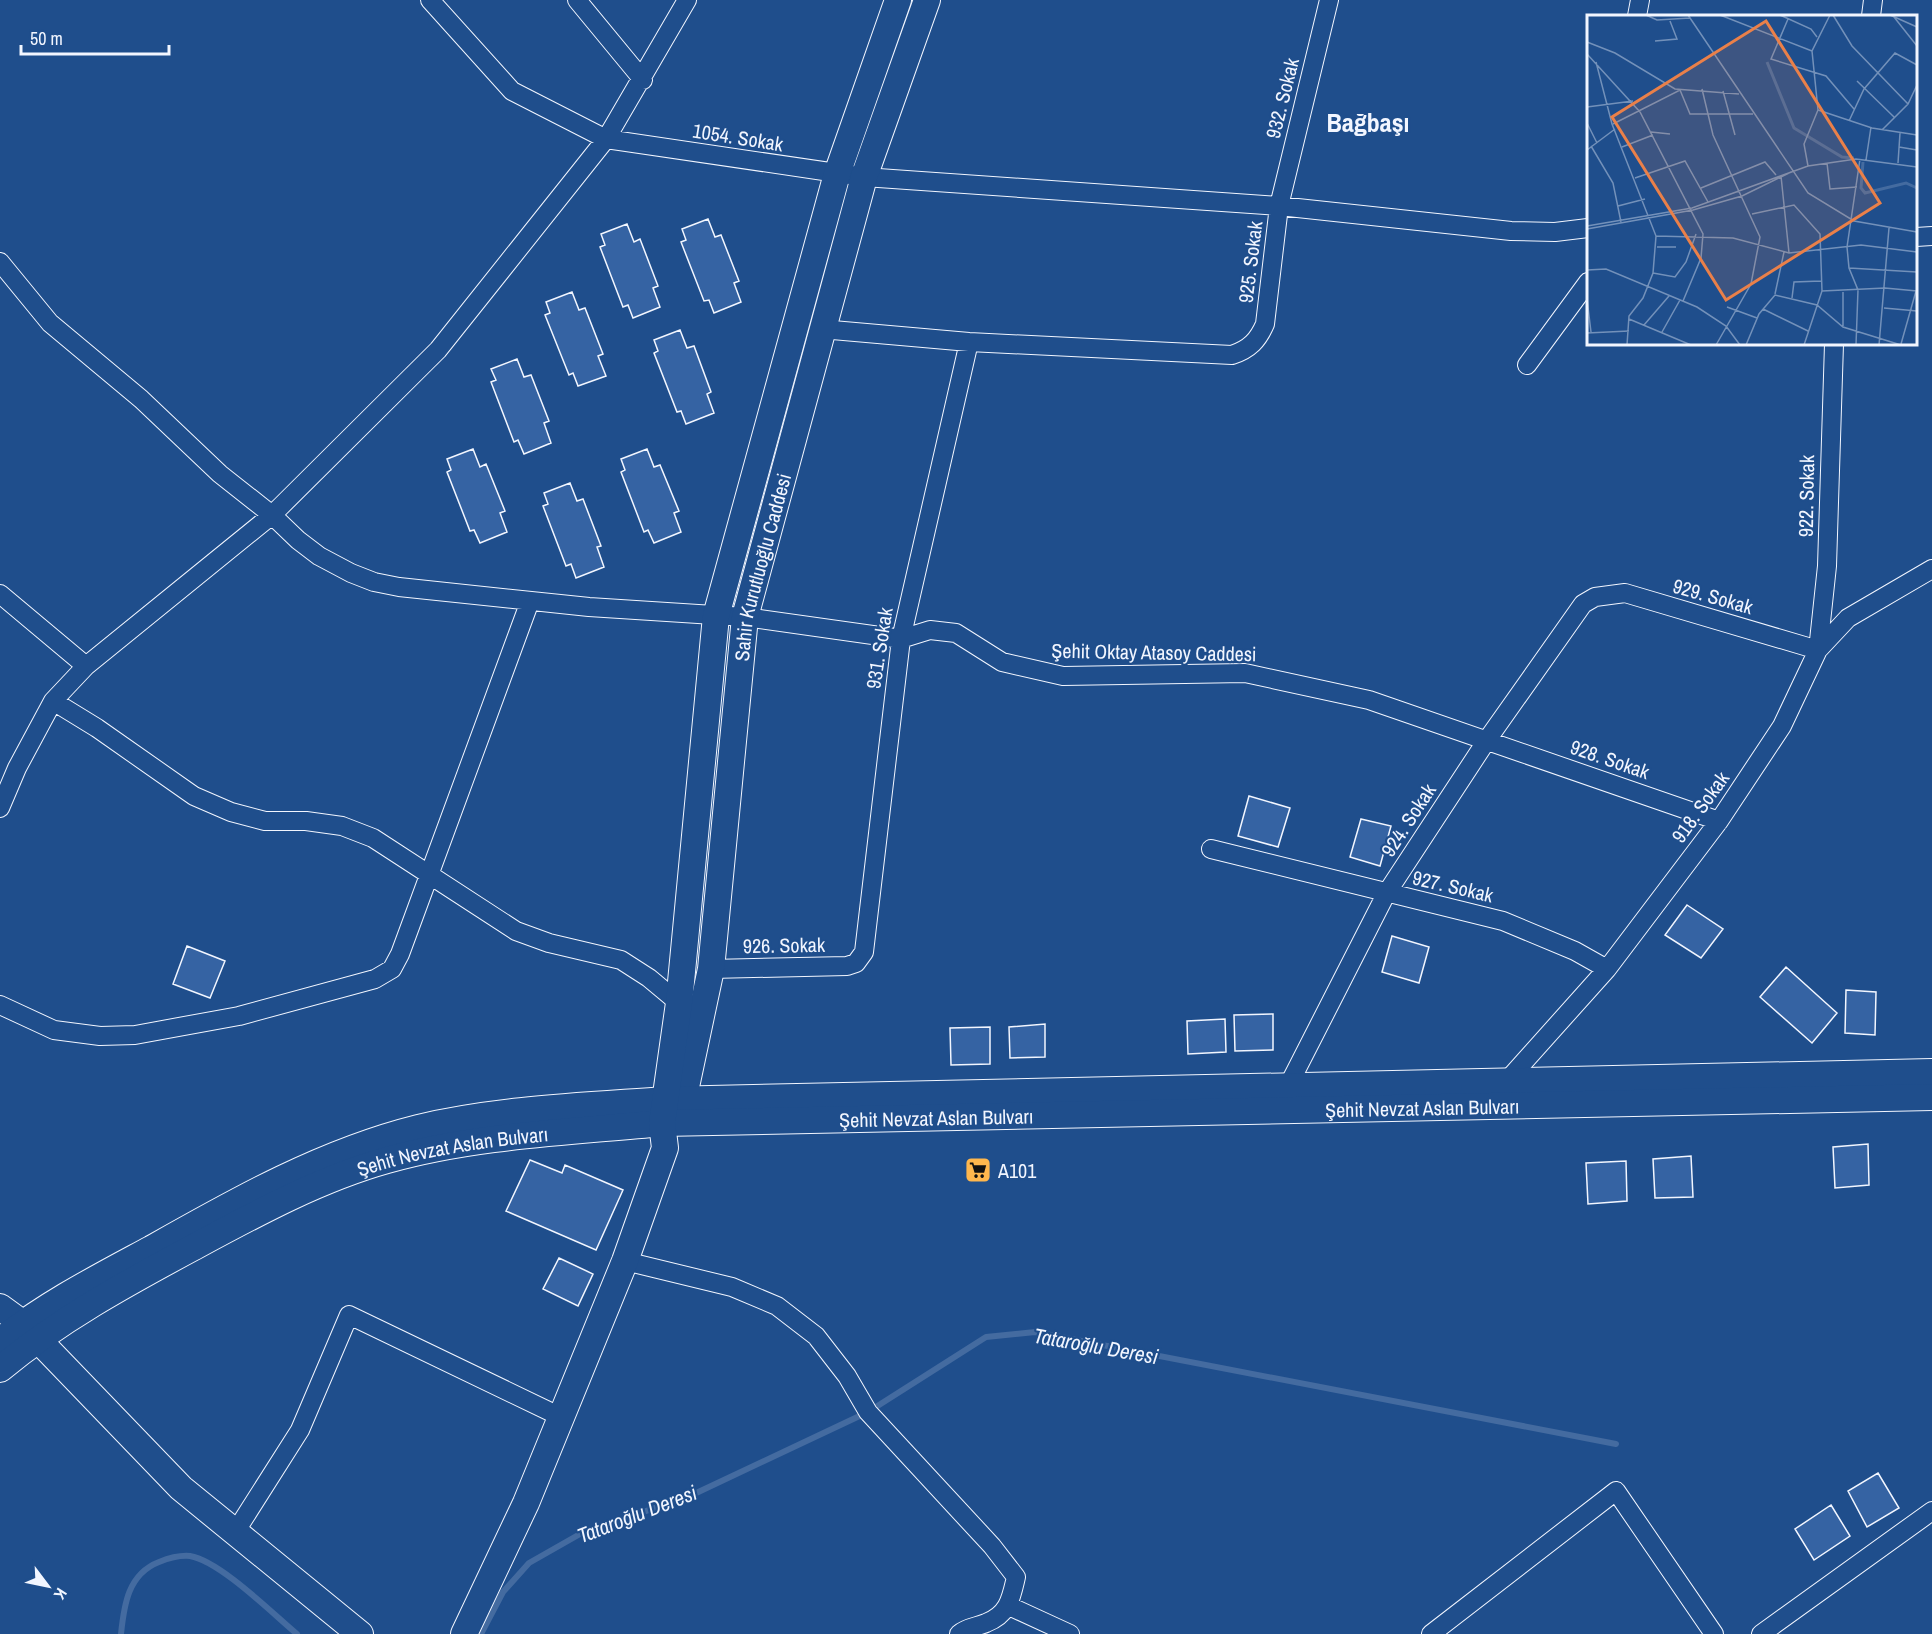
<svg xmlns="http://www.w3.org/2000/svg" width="1932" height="1634" font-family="'Archivo Narrow',sans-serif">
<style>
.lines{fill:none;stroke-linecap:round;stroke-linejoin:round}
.stream{stroke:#446ba0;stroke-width:6}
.building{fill:#3563a3;stroke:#f2f6ff;stroke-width:1.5}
.street-casing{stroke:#f2f6ff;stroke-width:20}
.secondary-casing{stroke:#f2f6ff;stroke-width:28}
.street{stroke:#1f4e8c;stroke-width:18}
.secondary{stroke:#1f4e8c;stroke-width:26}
.labels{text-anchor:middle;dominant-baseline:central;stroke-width:4.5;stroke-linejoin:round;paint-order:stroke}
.street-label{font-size:20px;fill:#f2f6ff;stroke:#1f4e8c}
.poi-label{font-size:20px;fill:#f2f6ff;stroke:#1f4e8c;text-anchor:start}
.water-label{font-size:21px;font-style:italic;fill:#f2f6ff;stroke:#1f4e8c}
.district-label{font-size:26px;font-weight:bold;fill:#f2f6ff;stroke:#1f4e8c}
.inset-river{fill:none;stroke:#446ba0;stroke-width:3}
.inset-road{fill:none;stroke:#7391ba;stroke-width:1.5}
.view{fill:#ea8049;fill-opacity:0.15;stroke:#ea8049;stroke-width:3}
.inset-edge{fill:none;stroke:#f2f6ff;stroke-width:3}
</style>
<rect width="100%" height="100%" fill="#1f4e8c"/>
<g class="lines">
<!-- stream -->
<path class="stream" d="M121,1634C124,1605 128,1574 159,1562C169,1558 179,1555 190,1556C220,1561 273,1614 297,1634
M481,1634L503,1592L529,1563L580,1534L692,1495L868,1412L986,1337L1035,1332L1616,1444"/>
</g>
<!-- building -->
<path class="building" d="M708,219L715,237L721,235L739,281L734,283L741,302L714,313L709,300L704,301L681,242L686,240L682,229Z
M627,224L634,242L640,239L658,286L653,288L660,307L633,318L628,305L623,307L600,247L605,245L601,234Z
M572,292L579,310L585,308L603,354L598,356L606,376L578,386L573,373L569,375L545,315L550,313L546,302Z
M680,330L687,348L694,346L711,392L707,394L714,413L686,424L681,411L677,412L654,353L658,351L654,340Z
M517,359L524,377L531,375L549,421L544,423L551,443L524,454L518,440L514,442L491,382L496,380L491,369Z
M473,449L480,467L486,464L505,511L500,513L507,532L480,543L474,530L470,531L447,472L451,470L447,459Z
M647,449L654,467L660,465L679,511L674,513L681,532L654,543L648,530L644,532L621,472L625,470L621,459Z
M570,483L577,501L583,499L601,546L597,547L604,567L576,578L571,564L566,566L543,506L548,504L544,493Z
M1249,796L1290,808L1278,847L1238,836Z
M1361,819L1391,826L1380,866L1350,857Z
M1687,905L1723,929L1701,958L1665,935Z
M1392,936L1429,947L1419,983L1382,972Z
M187,946L225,961L210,998L173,984Z
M1786,967L1837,1013L1812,1043L1760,997Z
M1846,990L1876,992L1875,1035L1845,1033Z
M1273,1014V1050L1235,1051L1234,1015Z
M1225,1019L1226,1052L1188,1054L1187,1021Z
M1045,1024V1057L1010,1058L1009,1027Z
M990,1027V1064L951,1065L950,1028Z
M1868,1144L1869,1185L1835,1188L1833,1147Z
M1691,1156L1693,1197L1655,1198L1653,1159Z
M530,1160L562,1173L565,1165L623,1190L596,1250L506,1211Z
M1626,1161L1627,1201L1588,1204L1586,1163Z
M559,1258L593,1274L578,1306L543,1289Z
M1878,1473L1899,1508L1867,1527L1848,1491Z
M1831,1505L1850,1536L1814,1560L1795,1529Z"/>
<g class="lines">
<defs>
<path id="street" d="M430,0L512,91L606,139L864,177L1279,206L1511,231L1555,232L1588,228
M577,0L643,80
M1637,16L1640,0
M1871,16L1873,0
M1916,237L1932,236
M0,262L50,323L141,399L220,474L272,515L298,540L319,556L351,573L374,582L399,587L589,607L745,617L901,639L930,630L956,633L1002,662L1063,676L1245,673L1369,700L1719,821
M821,329L969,342L1232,355C1250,349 1258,340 1265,324L1279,206L1329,0
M1527,365L1588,282
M0,594L86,666
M53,701L97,728L194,796L231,812L265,821H306L342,826L373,838L516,931L549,943L621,960L649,978L679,1003
M0,808L17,768L53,701L86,666L272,515L438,350L606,139L687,0
M1211,849L1503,921L1575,951L1607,969
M711,969L847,966L856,963L864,952L901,639L969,342
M0,1005L54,1030L100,1036L135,1035L239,1016L375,979L392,969L400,954L530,601
M1505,1083L1607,969L1719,821L1782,726L1818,650L1848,618L1932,569
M1287,1088L1386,894L1487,740L1583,604L1595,597L1625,593L1818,650L1827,566L1834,344
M625,1261L732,1287L777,1306L816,1336L847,1376L868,1412L992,1546L1016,1577C1011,1598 1009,1614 986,1623C977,1627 967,1627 959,1634
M234,1534L300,1430L349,1315L561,1417
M1009,1606L1070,1634
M1431,1634L1616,1491L1714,1634
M1761,1634L1932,1511"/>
<g id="secondary">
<path id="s1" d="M680,1115L711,969L745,617L864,177L927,0"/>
<path d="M0,1307L22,1323L181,1488L360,1634"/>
<path d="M0,1341C46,1304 99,1277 151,1249C236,1201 322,1152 418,1128C498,1109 584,1106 666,1100L1932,1072"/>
<path id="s2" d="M0,1369C59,1320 125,1284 192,1248C255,1214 319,1179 387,1160C476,1135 571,1132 662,1123L1932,1097"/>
<path d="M464,1634L526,1503L625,1261L665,1148L662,1123L679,1003L716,616L837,174L898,0"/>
</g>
</defs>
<!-- street casing -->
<use href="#street" class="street-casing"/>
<!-- secondary casing -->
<use href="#secondary" class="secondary-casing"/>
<!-- street -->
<use href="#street" class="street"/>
<!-- secondary -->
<use href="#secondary" class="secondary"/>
</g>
<!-- icons -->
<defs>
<symbol id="supermarket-square" viewBox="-11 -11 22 22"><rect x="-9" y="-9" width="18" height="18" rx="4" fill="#ffb74d" stroke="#1f4e8c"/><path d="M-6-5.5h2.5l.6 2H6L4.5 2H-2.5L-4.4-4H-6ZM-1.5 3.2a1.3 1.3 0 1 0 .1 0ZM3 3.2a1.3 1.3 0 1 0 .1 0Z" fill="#111"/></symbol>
</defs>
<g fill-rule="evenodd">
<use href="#supermarket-square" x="963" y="1155" width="30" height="30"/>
</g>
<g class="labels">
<!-- street labels -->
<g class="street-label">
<text transform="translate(1282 98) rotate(-76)">932. Sokak</text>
<text transform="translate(738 137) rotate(9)">1054. Sokak</text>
<text transform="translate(1250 262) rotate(-83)">925. Sokak</text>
<text transform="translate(1806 496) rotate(-89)">922. Sokak</text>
<text stroke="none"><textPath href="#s1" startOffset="555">Sahir Kurutluoğlu Caddesi</textPath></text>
<text transform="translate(1713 596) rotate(16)">929. Sokak</text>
<text transform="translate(879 648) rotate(-81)">931. Sokak</text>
<text transform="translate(1154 652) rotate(1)">Şehit Oktay Atasoy Caddesi</text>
<text transform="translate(1610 759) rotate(19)">928. Sokak</text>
<text transform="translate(1700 807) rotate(-54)">918. Sokak</text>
<text transform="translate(1408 820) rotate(-57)">924. Sokak</text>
<text transform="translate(1453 886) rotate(13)">927. Sokak</text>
<text transform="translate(784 945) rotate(-1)">926. Sokak</text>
<text stroke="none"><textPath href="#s2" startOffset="1480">Şehit Nevzat Aslan Bulvarı</textPath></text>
<text stroke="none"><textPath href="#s2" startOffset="994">Şehit Nevzat Aslan Bulvarı</textPath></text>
<text stroke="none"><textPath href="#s2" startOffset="508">Şehit Nevzat Aslan Bulvarı</textPath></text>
</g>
<!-- poi labels -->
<g class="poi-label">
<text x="998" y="1170">A101</text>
</g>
<!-- water labels -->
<g class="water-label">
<text transform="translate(1096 1346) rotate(10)">Tataroğlu Deresi</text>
<text transform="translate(637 1514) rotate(-21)">Tataroğlu Deresi</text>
</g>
<!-- district labels -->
<g class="district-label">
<text x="1368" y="122">Bağbaşı</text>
</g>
</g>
<!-- overview -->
<g transform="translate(1587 15)">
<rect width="330" height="330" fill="#1f4e8c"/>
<path class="inset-river" d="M180,47L207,113L255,142L267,143M276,147L274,173L278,178L319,168L330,173"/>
<path class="inset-road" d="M59,0L70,5L103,3M101,0L221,178L267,206L330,217M133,0L225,36M193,0L224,14L230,22M246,0L265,31L321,89M303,0L330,12M307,2L330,31M201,4L184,44L239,61L267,94M68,26L90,24L83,6M0,27L28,38L88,74L152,79M0,39L53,97L116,219L114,243L96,286M9,47L25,109L69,221L66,258L56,283L42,301L40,330M270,66L307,102M115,74L126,120L173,222L164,269L129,330M136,76L148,120M0,92L46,86M231,95L285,113L330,120M262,106L277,74L308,38L330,50M0,108L10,128M26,109L93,75L103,99H166M295,115L321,89L330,70M64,117L83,119M4,131L26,168L34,207M35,132L66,120M312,132L330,135M0,135L28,114M279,145L284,112M240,148L243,174L270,172M311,148L313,118M221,151L217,129L231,95L225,36L243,0M194,161L202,238M48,163L98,146L121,187M114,173L178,147L189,160M31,191L58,184M165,199L207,190L233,219L235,276L217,330M0,211L105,193L221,151L269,144L330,152M0,214L106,195L155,181L204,157M69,221L146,223L202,238L274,230L330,237M70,232H89M262,253L330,257M0,255L19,254L110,292L139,311L153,330M66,258L88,262L99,247L109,219M235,276L298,273L330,276M188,279L197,237M205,283L207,267L234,266M0,284L4,317M140,292L170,303M297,293L330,296M176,294L221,316M42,304L104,330M57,310L82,281M256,311V277M75,317L93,285M0,318L42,316M314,329L329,276M159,330L172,299L188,280L230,290L256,312L314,330M269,330L271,275L262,253L260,232L273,144M292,330L302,213"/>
<path class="view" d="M179,6L293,188L139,285L25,102Z"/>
<rect width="330" height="330" class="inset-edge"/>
</g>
<!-- north arrow -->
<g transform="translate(48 1586) rotate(122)" stroke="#1f4e8c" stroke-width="4.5" paint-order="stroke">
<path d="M0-4.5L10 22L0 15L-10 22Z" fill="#f2f6ff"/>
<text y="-9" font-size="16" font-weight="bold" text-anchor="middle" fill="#f2f6ff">K</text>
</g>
<!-- scale -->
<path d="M21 45v9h148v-9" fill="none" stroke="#f2f6ff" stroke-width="3"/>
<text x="30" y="45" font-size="18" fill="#f2f6ff" stroke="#1f4e8c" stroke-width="4.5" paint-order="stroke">50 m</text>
</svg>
